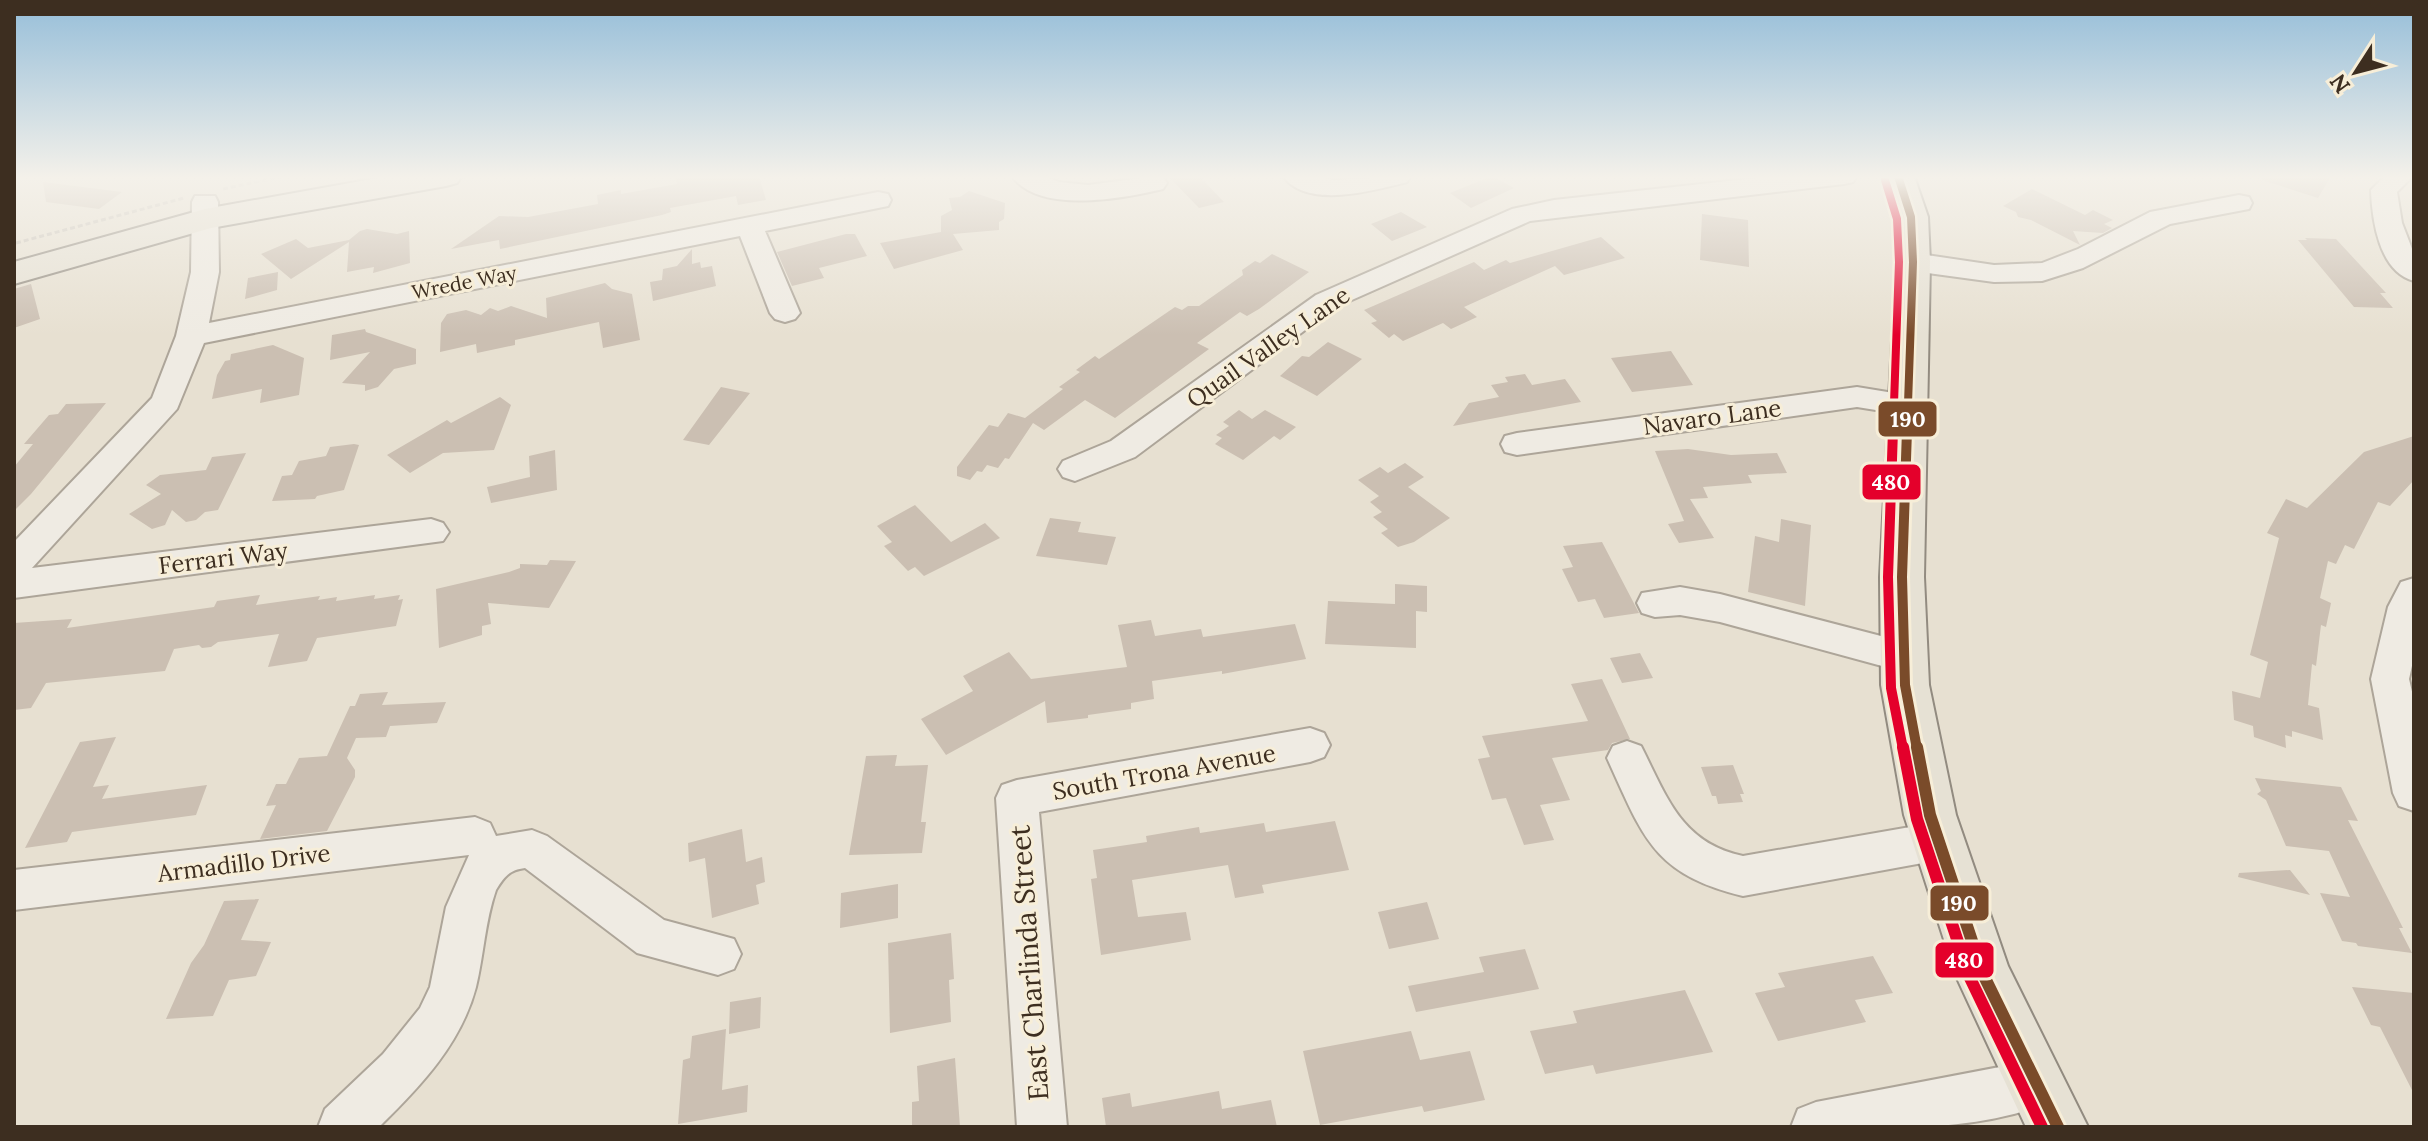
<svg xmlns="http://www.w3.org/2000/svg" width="2428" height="1141" font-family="Lora,serif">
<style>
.building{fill:#cbbfb2}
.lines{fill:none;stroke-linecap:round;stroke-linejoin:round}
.minor-casing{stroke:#ada599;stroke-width:4}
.major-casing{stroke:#928b80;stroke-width:4}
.path{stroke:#c8c2b9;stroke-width:3;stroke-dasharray:5 3;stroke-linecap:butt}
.minor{fill:#efebe3;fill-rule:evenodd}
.major{fill:#e6e1d4;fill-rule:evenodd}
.bus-1-far2-casing{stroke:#f7eed8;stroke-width:13}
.bus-1-far1-casing{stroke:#f7eed8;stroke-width:16}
.bus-1-casing{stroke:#f7eed8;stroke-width:18}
.bus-2-far2-casing{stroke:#f7eed8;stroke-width:13}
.bus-2-far1-casing{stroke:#f7eed8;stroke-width:16}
.bus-2-casing{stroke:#f7eed8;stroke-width:18}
.bus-1-far2{stroke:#7a4b2a;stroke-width:8}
.bus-1-far1{stroke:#7a4b2a;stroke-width:10}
.bus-1{stroke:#7a4b2a;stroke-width:12}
.bus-2-far2{stroke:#e4002b;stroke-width:8}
.bus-2-far1{stroke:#e4002b;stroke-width:10}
.bus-2{stroke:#e4002b;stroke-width:12}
.labels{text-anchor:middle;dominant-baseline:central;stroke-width:6;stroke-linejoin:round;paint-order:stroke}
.far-street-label{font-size:20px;fill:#3d2e20;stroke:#f7eed8}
.street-label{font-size:24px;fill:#3d2e20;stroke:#f7eed8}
.near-street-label{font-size:28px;fill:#3d2e20;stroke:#f7eed8}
.line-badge{stroke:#f7eed8;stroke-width:3}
.badge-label{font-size:22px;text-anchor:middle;font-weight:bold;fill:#fff}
</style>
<rect width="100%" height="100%" fill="#e7e0d1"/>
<!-- building -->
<path class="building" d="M675,176H759L766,200L738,205L736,196L670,208L671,212L662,215L500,249L499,240L451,249L499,216L528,217L598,204L597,195L621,190V194L677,184Z
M1168,176H1199L1224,202L1199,208Z
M1492,176L1514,188L1471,208L1450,193Z
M2263,176H2331L2318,198L2262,180Z
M43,182L122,192L99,209L46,202Z
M2032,189L2085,215L2093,210L2113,220L2104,224L2112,228L2103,233L2073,231L2080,245L2031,220L2018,217L2016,212L2003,206Z
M969,191L1005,203L1004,219L999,222V230L953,234L963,250L894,269L880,243L941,232V216L952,210L949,198L960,197Z
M1401,212L1427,227L1392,241L1371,224Z
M1702,214L1748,220L1749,267L1700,260Z
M367,229L397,234L409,231L410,263L373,273L374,267L347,272L349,242L291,279L261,254L296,239L308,248L349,240L360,231Z
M846,234H855L867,256L819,268L824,278L792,286L777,252Z
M1601,237L1625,258L1564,275L1555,266L1464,307L1477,317L1451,329L1443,323L1403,341L1394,334L1389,338L1371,323L1377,321L1364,310L1474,262L1484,270L1506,260L1510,263Z
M2305,238L2336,239L2386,293H2380L2393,308L2354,307L2298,240H2307Z
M692,249V264L700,262L701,268L712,266L716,286L653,301L650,282L662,280L663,269L677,266Z
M1272,254L1309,272L1259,309L1247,316L1240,312L1197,343L1209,349L1115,418L1085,400L1044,430L1033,423L1009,459L1005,458L998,468L987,465L982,472L977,471L970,480L957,476V467L989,425L998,427L1008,413L1025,418L1063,389L1059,387L1080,372L1076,370L1095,356L1099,359L1175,307L1182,310L1188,306H1199L1243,275L1242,270L1255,261L1260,263Z
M278,272L277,290L245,299L248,278Z
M605,283L612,289L632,294L640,340L603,348L599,322L515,340V345L477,353L476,344L440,352L441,323L447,314L466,310L481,315L490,308L498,311L511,306L547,318L546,298Z
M31,284L40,319L14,328V289Z
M365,329L366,332L416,349V364L394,369L378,387L365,391V385L342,383L370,352L330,360L332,335Z
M1328,342L1362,359L1317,396L1280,376L1302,356L1309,357Z
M273,345L304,358L299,395L260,403L262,389L212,399L217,375L225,361L230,360L231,354Z
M1671,351L1693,385L1632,392L1611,358Z
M1525,374L1532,385L1565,379L1581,402L1453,426L1469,403L1499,397L1491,385L1508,382L1505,377Z
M721,387L750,393L709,445L683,440Z
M500,397L511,405L494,450L443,453L410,473L387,455L447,420L451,423Z
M106,403L31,494L14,511V467L33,444H24L49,415L58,414L66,404Z
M1239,410L1252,419L1265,410L1296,427L1280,440L1274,436L1243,460L1215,444L1222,438L1216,435L1229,426L1223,422Z
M2414,436V480L2390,506L2378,502L2354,549L2345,545L2336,564L2328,561L2320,598L2331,603L2326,627L2321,625L2316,666L2312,664L2308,705L2319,708L2323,740L2292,731V737L2285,735L2286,748L2254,737L2253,726L2234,720L2232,691L2260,698L2268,662L2250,655L2279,538L2267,533L2286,499L2307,508L2364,452Z
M354,444L359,445L344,490L317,496L315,499L272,501L282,476L292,475L299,461L326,456L330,447Z
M1688,449L1731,455L1777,453L1787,473L1748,475L1752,483L1703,487L1708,498L1690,499L1714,538L1679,543L1668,524L1684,521L1655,451Z
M555,450L557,490L491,503L487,487L530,477L529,456Z
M246,453L218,510L205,512L196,520L186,522L172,510L165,525L152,529L129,514L161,494L146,485L160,475L206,470L212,457Z
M1405,463L1424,477L1408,487L1450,518L1414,542L1398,547L1381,533L1388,529L1373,517L1382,512L1370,502L1379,496L1358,480L1380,467L1388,473Z
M915,505L951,542L985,523L1000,538L924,576L915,567L908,571L884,546L892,542L877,526Z
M1050,518L1081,522L1078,532L1116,537L1107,565L1036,556Z
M1781,519L1811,525L1805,606L1748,592L1755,536L1779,542Z
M1602,542L1627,590L1639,613L1604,618L1595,599L1578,602L1562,569L1573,567L1563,546Z
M550,560L576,561L549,608L488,603L491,624L482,626V635L439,648L436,589L509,572L520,568V564L547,565Z
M1395,584L1427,586V612L1416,611V648L1325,644L1328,601L1395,604Z
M260,595L256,605L320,596L318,600L337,597L336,601L375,595L374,599L400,595L398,600L403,599L396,626L317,638L307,661L268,667L279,634L218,642L211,647L202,648L199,645L174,649L165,671L46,683L31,708L14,710V623L72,619L67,628L214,607L217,601Z
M1151,620L1155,636L1201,629L1203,637L1295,624L1306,659L1222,674V671L1152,681L1154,699L1131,703V709L1088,715V718L1047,723L1045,701L946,755L921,719L973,691L963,676L1009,652L1031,679L1127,667L1118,625Z
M1640,653L1653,678L1622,683L1610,658Z
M1602,679L1630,739L1612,743L1608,750L1552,758L1570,800L1540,805L1554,840L1524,845L1506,798L1492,800L1478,759L1490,757L1482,736L1588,721L1571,684Z
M388,692L382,705L446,702L437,723L390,726L386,737L356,738L347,758L355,770V777L327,831L260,839L276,805L266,806L276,784H286L299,758L327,756L350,706H355L360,694Z
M116,737L93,787L109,785L102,799L207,785L196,815L72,832L67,842L25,848L80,742Z
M897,755L895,766L928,765L921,822H926L922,853L849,855L866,756Z
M1733,765L1744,794H1740L1743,802L1718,804L1716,796H1712L1701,767Z
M2255,778L2341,787L2358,821L2348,820L2403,928H2399L2412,953L2358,946L2356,943L2342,941L2320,893L2350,897L2329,851L2286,846L2266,800L2257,794L2261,791Z
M1335,821L1349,870L1262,885L1264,893L1235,898L1228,865L1132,880L1138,917L1186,912L1191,940L1101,955L1091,879L1097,878L1093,850L1147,842L1146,836L1199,827L1200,833L1264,823L1266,832Z
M742,829L746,862L762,857L765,882L756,885L759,904L712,918L705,858L689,862L688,843Z
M2290,870L2310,895L2238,877L2239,873Z
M898,884V918L840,928L841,893Z
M259,899L241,940L271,942L256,976L229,980L213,1016L166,1019L191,963L204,945L224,901Z
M1427,902L1439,939L1389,949L1378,912Z
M951,933L954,979L949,980L951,1022L890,1033L888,943Z
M1525,949L1539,989L1416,1012L1408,986L1484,972L1479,957Z
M1873,956L1893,993L1855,1000L1866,1022L1778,1041L1755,993L1785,987L1778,973Z
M2352,987L2414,993V1094L2380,1027L2371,1025Z
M1685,990L1713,1052L1596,1074L1593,1065L1545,1074L1530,1031L1577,1023L1573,1011Z
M761,997L760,1028L729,1034L730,1002Z
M726,1029L722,1090L748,1085L747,1112L678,1124L683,1060L690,1058L692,1036Z
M1411,1031L1420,1060L1470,1051L1485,1100L1424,1112L1422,1106L1320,1125L1303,1051Z
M955,1058L960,1127H912V1102L919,1101L917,1066Z
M1219,1091L1222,1109L1271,1100L1277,1127H1106L1102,1098L1130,1093L1132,1107Z"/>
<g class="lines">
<defs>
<path id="minor" d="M1012,176H1043L1059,182L1088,185L1157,176L1163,177L1167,183L1163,189C1125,198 1039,215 1012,176Z
M1283,176H1316L1333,180L1411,176L1407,182C1375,190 1307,210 1283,176Z
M1775,176H1857L1853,182L1844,184L1530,221L1336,307L1135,457L1075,481L1063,477L1058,469L1063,461L1111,441L1316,295L1512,209L1554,200Z
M2385,176H2413L2397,192L2402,223L2414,254V281C2379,272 2372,220 2371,190Z
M878,192L888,194L891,200L888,206L765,231L800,313L795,319L785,322L775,319L770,313L740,236L204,343L177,409L32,568L431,519L443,523L449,532L443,541L14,598V542L152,398L176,336L191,272L192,202L195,196H215L218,202L219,272L209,323Z
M2239,195L2249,197L2252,203L2249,209L2170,224L2083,268L2042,281L1994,282L1913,271L1903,268L1899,262L1903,256L1913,253L1994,265L2042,263L2078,249L2150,212Z
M1857,387L1918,397L1923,404L1918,411L1907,415L1857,407L1517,455L1505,452L1501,444L1505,436L1517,433Z
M2414,578V657L2409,679L2414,700V811L2399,806L2393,793L2371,679L2388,607L2401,582Z
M1680,587L1720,594L1904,642L1917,646L1923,657L1917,668L1904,672L1720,622L1680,615L1655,617L1642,613L1637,603L1642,593Z
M1310,728L1324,733L1330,745L1324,757L1310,762L1039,812L1067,1127H1017L996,798L1002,785L1017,780Z
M1627,741L1641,746C1667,797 1681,843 1743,856L1939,822L1954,828L1960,841L1954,854L1939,860L1743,896C1652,874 1643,836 1607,758L1613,746Z
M475,817L490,823L496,836L532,830L547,836L664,920L734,939L741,954L734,969L718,975L637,953L525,868C509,870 504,877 496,890C485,921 484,954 476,987C461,1044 420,1087 379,1127H318L325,1109L383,1054L420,1008L430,987L446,907L469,855L14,910V870Z
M2036,1060L2053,1067L2060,1084L2053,1101C1971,1135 1878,1127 1791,1127L1798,1109L1816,1102Z"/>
<path id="major" d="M389,176H462L457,183L446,186L211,228L14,284V262L205,209Z
M1882,176H1914L1928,217L1930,262L1924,577L1929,685L1956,815L2008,966L2088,1127H2026L1955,974L1904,815L1881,685L1880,577L1896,262L1894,217Z"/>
</defs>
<!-- minor casing -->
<use href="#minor" class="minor-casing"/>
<!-- major casing -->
<use href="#major" class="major-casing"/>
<!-- path -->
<path class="path" d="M223,189L283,176
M16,243L184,198"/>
<!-- minor -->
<use href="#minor" class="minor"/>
<!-- major -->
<use href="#major" class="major"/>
<defs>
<path id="bus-1-far2" d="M1898,176L1911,217L1913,262L1907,432"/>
<path id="bus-1-far1" d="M1907,430L1902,577L1905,685L1917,749"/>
<path id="bus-1" d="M1917,747L1930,815L1983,974L2058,1127"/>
<path id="bus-2-far2" d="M1885,180L1897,219L1899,262L1893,432"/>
<path id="bus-2-far1" d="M1893,430L1888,577L1891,688L1903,749"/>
<path id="bus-2" d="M1903,747L1917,819L1970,978L2042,1127"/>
</defs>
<!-- bus-1-far2 casing -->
<use href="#bus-1-far2" class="bus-1-far2-casing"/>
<!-- bus-1-far1 casing -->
<use href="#bus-1-far1" class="bus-1-far1-casing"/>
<!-- bus-1 casing -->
<use href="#bus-1" class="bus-1-casing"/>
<!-- bus-2-far2 casing -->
<use href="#bus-2-far2" class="bus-2-far2-casing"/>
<!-- bus-2-far1 casing -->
<use href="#bus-2-far1" class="bus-2-far1-casing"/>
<!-- bus-2 casing -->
<use href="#bus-2" class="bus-2-casing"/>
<!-- bus-1-far2 -->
<use href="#bus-1-far2" class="bus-1-far2"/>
<!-- bus-1-far1 -->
<use href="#bus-1-far1" class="bus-1-far1"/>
<!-- bus-1 -->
<use href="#bus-1" class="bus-1"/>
<!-- bus-2-far2 -->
<use href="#bus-2-far2" class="bus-2-far2"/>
<!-- bus-2-far1 -->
<use href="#bus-2-far1" class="bus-2-far1"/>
<!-- bus-2 -->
<use href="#bus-2" class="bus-2"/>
</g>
<!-- sky -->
<linearGradient id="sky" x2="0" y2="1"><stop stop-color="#96bed9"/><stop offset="0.53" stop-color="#f4f1ea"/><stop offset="1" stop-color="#f4f1ea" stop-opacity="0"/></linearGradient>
<rect width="2428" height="335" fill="url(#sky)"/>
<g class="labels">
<!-- far-street labels -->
<g class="far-street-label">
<text transform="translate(464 282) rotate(-11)">Wrede Way</text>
</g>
<!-- street labels -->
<g class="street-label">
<text transform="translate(1268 347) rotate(-35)">Quail Valley Lane</text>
<text transform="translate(1712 417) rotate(-8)">Navaro Lane</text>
<text transform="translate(223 558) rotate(-7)">Ferrari Way</text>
<text transform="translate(1164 772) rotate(-10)">South Trona Avenue</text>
<text transform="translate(244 863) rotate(-7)">Armadillo Drive</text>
</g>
<!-- near-street labels -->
<g class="near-street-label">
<text transform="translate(1029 963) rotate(-94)">East Charlinda Street</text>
</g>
</g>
<g class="line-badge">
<rect x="1877" y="400" width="61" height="38" rx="8" fill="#7a4b2a"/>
<rect x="1861" y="463" width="61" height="38" rx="8" fill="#e4002b"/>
<rect x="1929" y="884" width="61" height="38" rx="8" fill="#7a4b2a"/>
<rect x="1934" y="941" width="61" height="38" rx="8" fill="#e4002b"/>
</g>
<g class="badge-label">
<text x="1908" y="427">190</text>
<text x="1891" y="490">480</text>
<text x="1959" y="911">190</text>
<text x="1964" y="968">480</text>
</g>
<!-- border -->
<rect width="2428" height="1141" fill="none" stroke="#3d2e20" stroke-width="32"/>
<!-- north arrow -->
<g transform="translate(2356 72) rotate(234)" stroke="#f7eed8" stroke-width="6" paint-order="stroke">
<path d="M0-6L14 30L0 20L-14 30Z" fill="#3d2e20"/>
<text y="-12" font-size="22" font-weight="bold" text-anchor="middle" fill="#3d2e20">N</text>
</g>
</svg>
